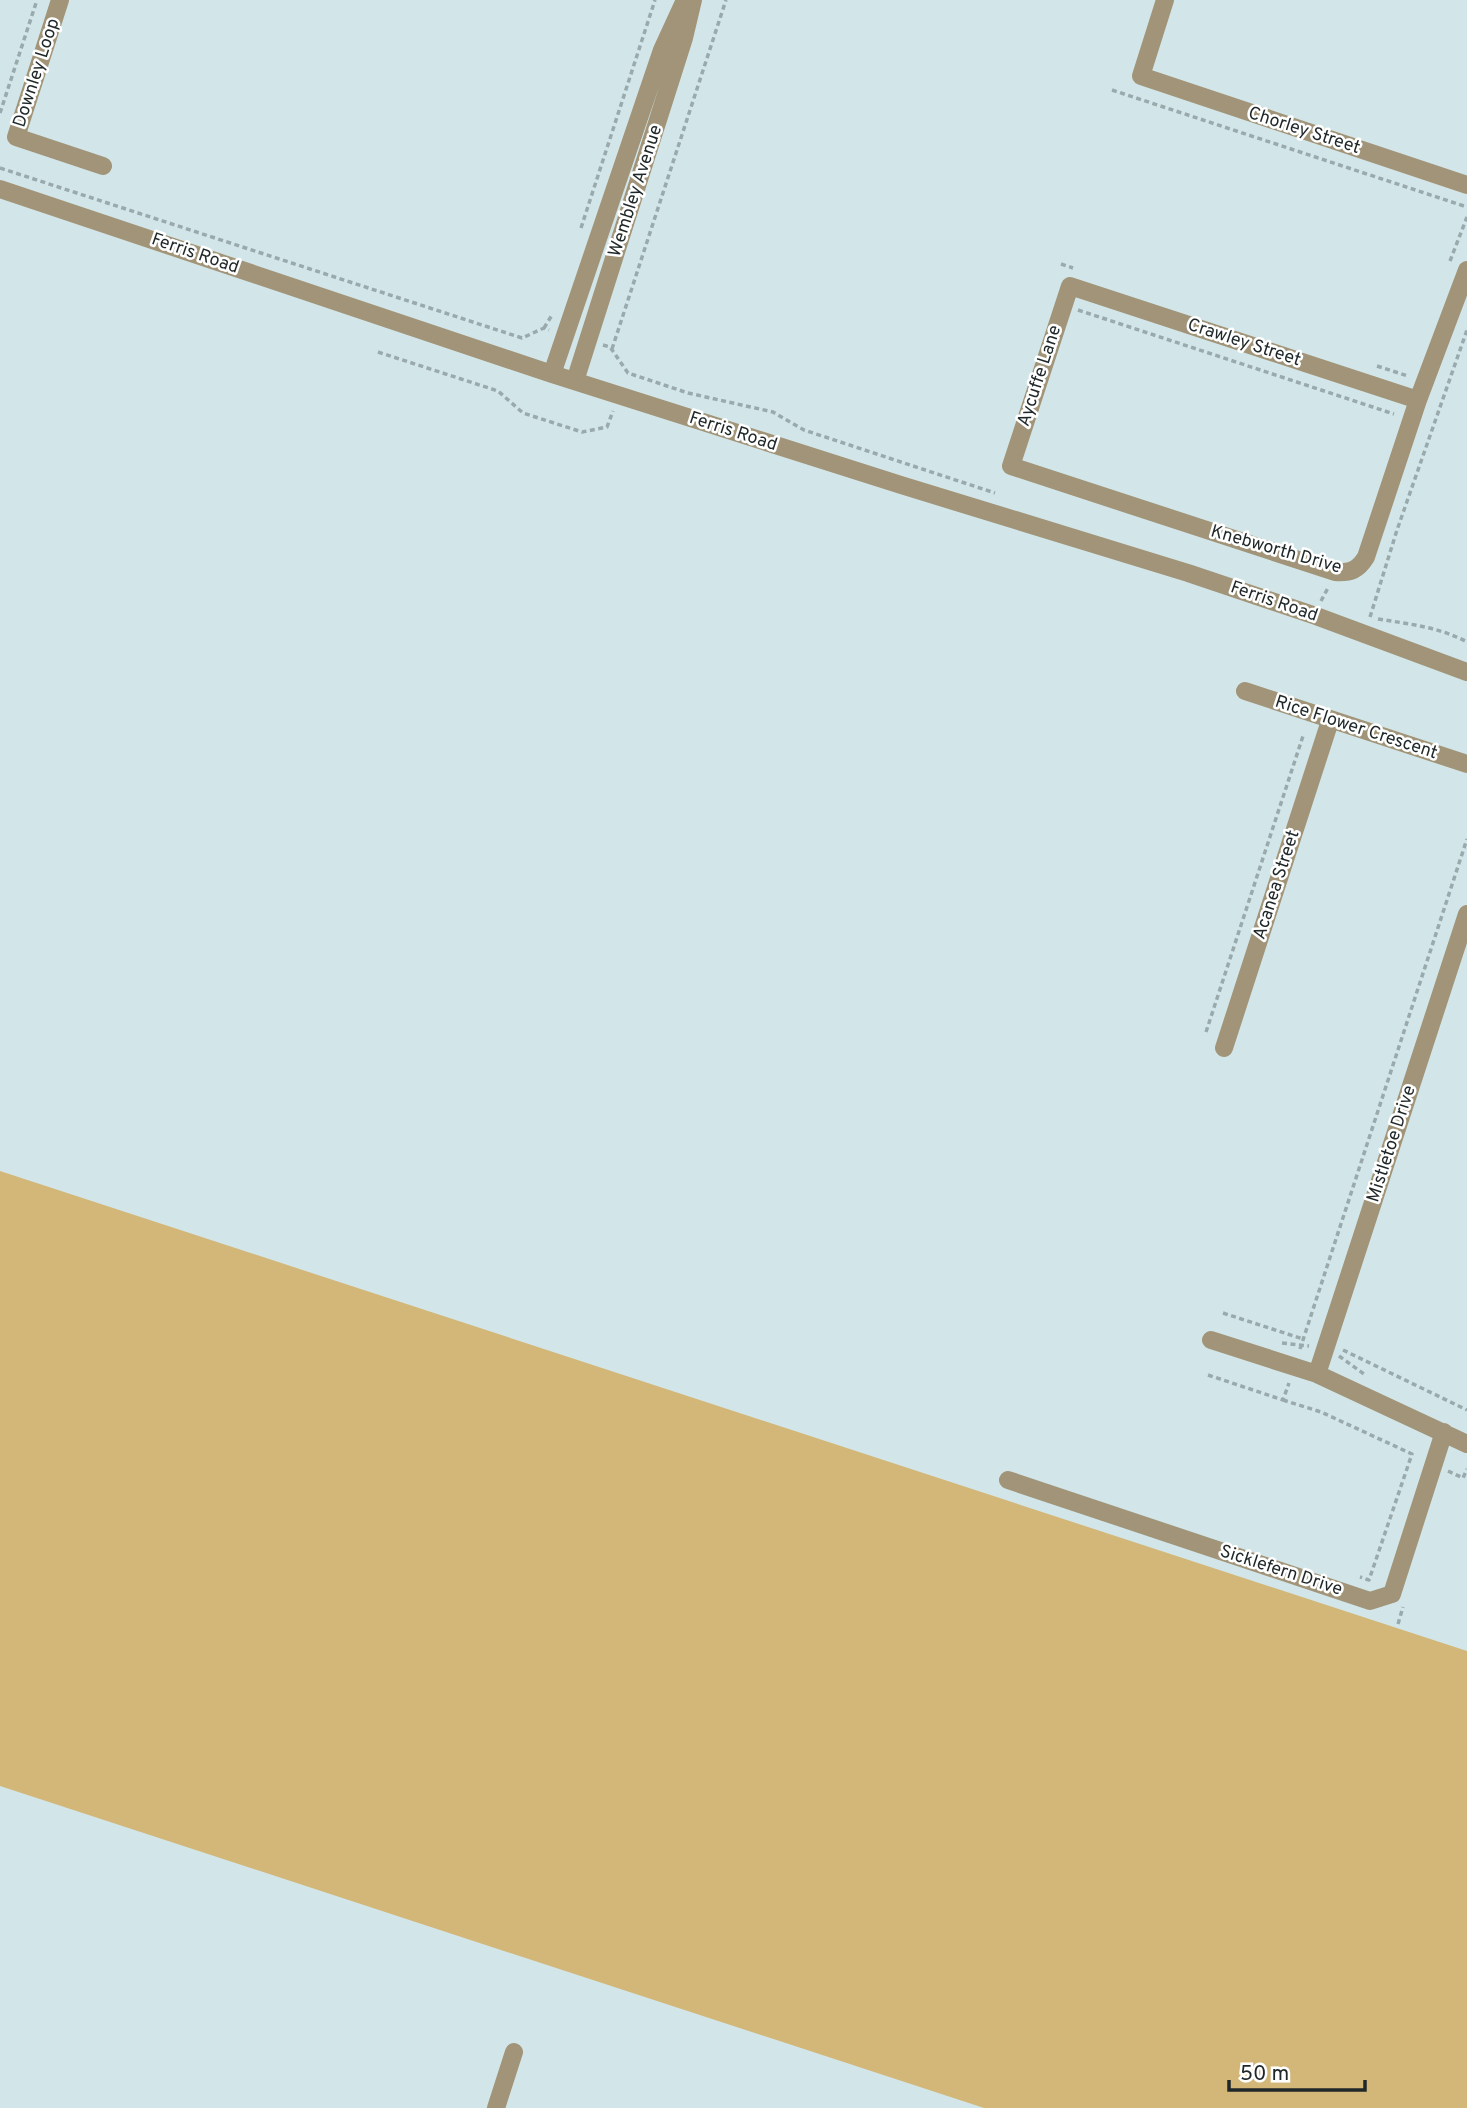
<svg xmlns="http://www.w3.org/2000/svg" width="1467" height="2108" font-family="Overpass,sans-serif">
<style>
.green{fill:#d3b779}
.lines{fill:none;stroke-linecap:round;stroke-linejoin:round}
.path{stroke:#9aaaac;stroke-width:3.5;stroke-dasharray:5 3.5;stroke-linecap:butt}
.minor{stroke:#a19478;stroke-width:18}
.labels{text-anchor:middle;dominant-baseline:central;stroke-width:5;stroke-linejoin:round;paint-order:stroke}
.street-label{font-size:18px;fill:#1f2728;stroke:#fff}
</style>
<rect width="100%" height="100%" fill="#d2e6e9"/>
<!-- green -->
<path class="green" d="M0,1171L1467,1651V2108H984L0,1786Z"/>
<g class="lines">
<!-- path -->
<path class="path" d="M1112,90L1467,207
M0,113L37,0
M0,168L522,338L544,328L549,330
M581,228L655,0
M1450,261L1467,217
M1061,264L1073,268
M1078,310L1394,414
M544,328L552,315
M603,345L610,347L628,373L688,393L773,412L804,430L995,493
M612,349L726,0
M378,352L498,391L523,413L582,432L607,427L613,411
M1377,366L1408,376
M1321,601L1329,586
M1370,617L1397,530L1467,330
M1378,619C1409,624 1439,627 1467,642
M1206,1032L1303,736
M1223,1313L1303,1339
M1282,1343L1309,1346
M1300,1349L1467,839
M1343,1350L1467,1410
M1339,1356L1364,1374
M1208,1375L1283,1400L1289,1383
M1283,1400L1321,1412L1412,1454L1369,1580L1360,1577
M1448,1471L1463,1478L1467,1469
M1398,1624L1403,1607"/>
<!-- minor -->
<path class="minor" d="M60,0L16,137L103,166
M1165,0L1141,76L1467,185
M0,189L552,374L901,485L1188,573L1316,616L1467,672
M552,374L662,50L685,0
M575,381L684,38L693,0
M1418,400L1070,286L1011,466L1335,572C1351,573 1358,570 1366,557L1418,400L1467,270
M1245,691L1467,764
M1224,1048L1330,721
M1211,1340L1317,1374L1467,1444
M1317,1374L1467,914
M1008,1480L1370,1601L1392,1594L1444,1432
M496,2108L514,2052"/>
</g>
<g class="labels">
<!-- street labels -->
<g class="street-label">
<text transform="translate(37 73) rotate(-72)">Downley Loop</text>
<text transform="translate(1304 131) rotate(18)">Chorley Street</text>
<text transform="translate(636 191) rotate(-72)">Wembley Avenue</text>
<text transform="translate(195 254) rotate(19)">Ferris Road</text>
<text transform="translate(1244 343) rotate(18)">Crawley Street</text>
<text transform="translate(1040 376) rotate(-72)">Aycuffe Lane</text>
<text transform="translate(733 432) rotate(18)">Ferris Road</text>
<text transform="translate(1276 550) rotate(16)">Knebworth Drive</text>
<text transform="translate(1274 602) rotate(19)">Ferris Road</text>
<text transform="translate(1356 728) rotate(18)">Rice Flower Crescent</text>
<text transform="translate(1277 885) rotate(-72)">Acanea Street</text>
<text transform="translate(1392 1144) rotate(-72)">Mistletoe Drive</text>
<text transform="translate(1281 1571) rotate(18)">Sicklefern Drive</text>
</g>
</g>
<!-- scale -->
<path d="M1229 2080v10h136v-10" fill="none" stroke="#1f2728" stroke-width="3.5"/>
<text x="1240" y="2080" font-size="21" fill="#1f2728" stroke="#ffffff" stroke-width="5" paint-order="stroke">50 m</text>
</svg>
